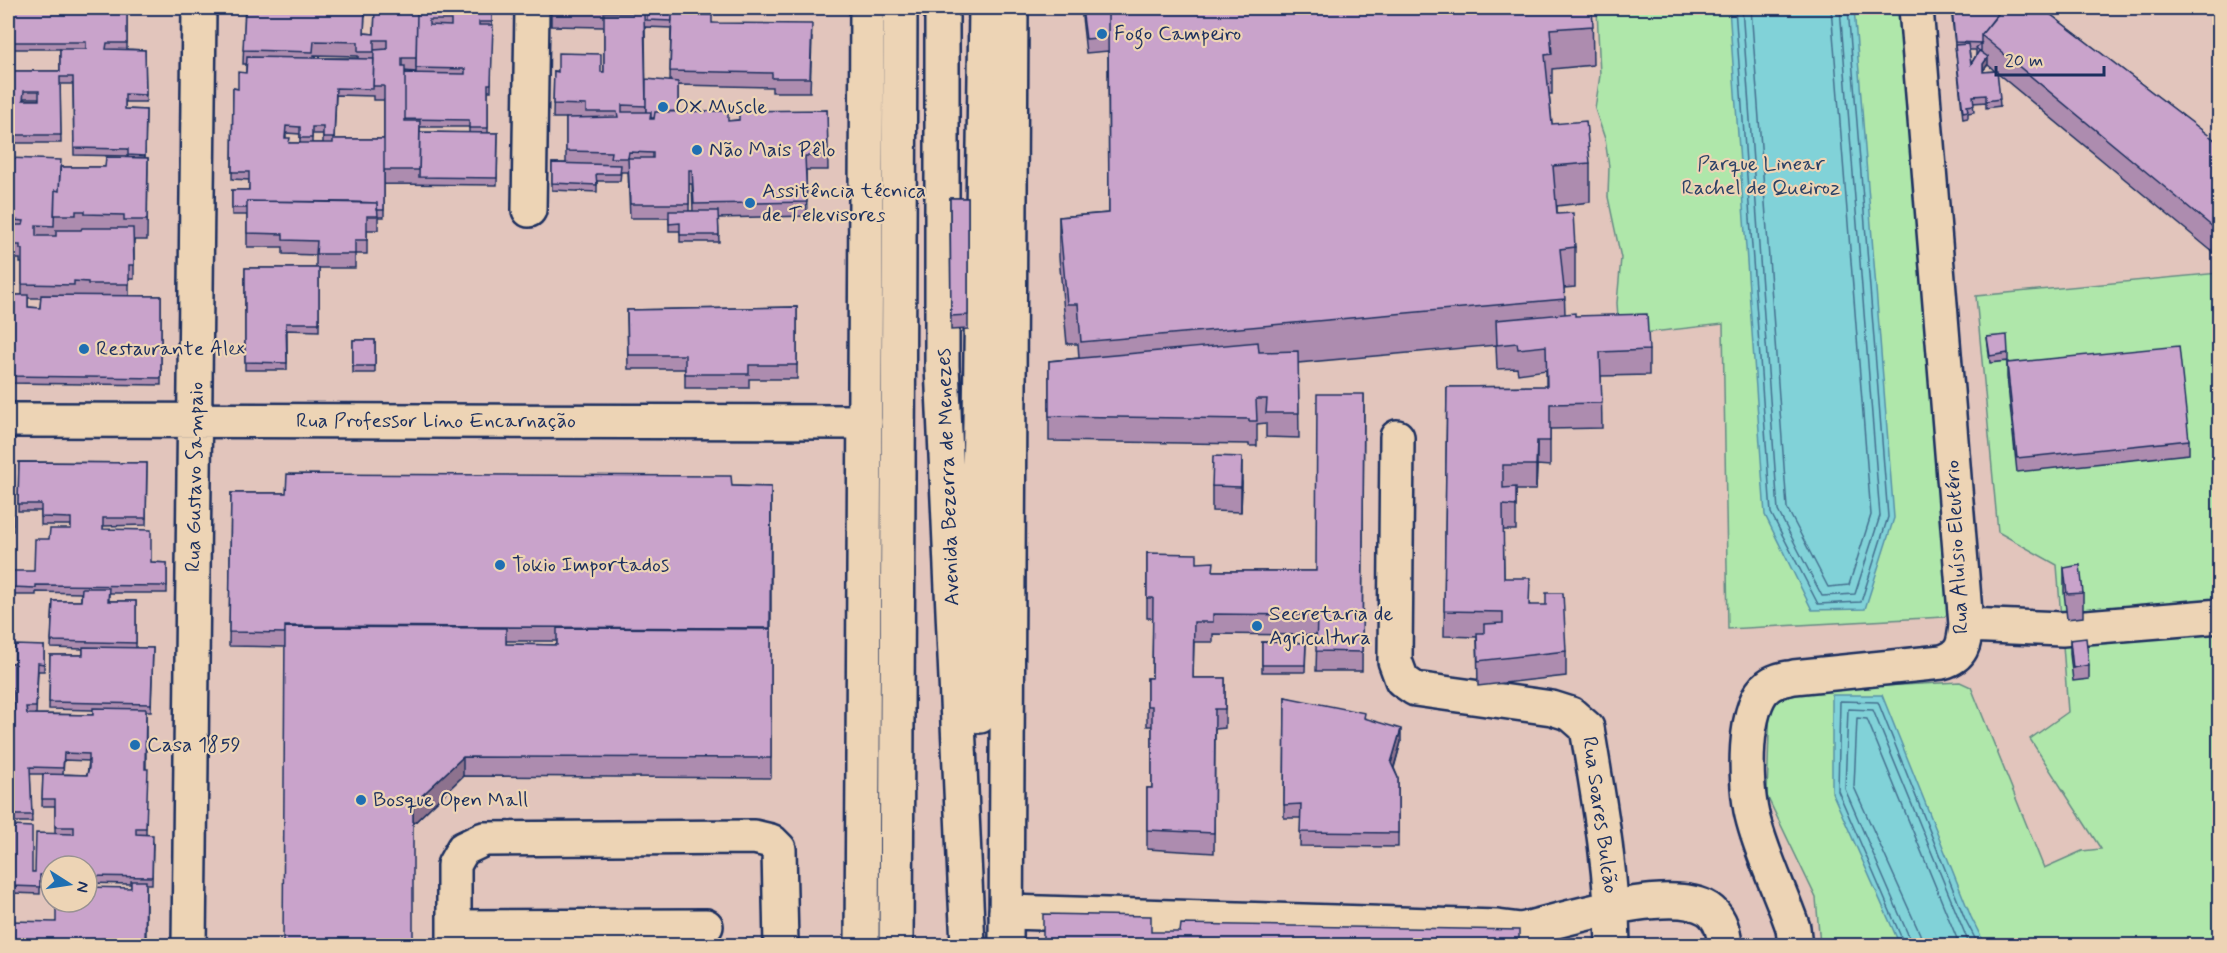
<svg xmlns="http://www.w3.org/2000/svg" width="2227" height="953" font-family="Mynerve,sans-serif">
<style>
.green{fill:#afe7aa;stroke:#658b84;stroke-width:1.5}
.water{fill:#81d2d8;stroke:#5891a7;stroke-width:1.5}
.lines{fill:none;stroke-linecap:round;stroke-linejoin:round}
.shore{stroke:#44708f;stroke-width:1.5}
.minor-casing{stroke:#1b2f5e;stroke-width:38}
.major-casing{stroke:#1b2f5e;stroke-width:38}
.minor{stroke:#edd4b5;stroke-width:33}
.major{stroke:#edd4b5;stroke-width:33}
.wall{fill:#ad8caf;stroke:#1b2f5e;stroke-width:1.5;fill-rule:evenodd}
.shaded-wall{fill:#8d728e;stroke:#1b2f5e;stroke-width:1.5}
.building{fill:#c9a3cb;stroke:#1b2f5e;stroke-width:1.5;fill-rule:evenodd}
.poi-dot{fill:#1f6fb2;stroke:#edd4b5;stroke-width:2}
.labels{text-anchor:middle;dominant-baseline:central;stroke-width:4.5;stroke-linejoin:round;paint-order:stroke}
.poi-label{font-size:21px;fill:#1b2f5e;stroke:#edd4b5;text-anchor:start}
.park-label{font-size:21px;fill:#2a4166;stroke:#edd4b5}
.street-label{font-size:21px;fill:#1b2f5e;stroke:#edd4b5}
</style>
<rect width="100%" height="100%" fill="#e2c5bc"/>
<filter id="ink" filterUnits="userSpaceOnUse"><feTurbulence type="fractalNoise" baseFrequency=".0167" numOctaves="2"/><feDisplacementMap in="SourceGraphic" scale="12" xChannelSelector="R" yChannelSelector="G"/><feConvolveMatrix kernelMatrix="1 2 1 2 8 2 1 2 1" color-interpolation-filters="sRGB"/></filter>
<g filter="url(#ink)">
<!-- green -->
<path class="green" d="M1609,8H1898L1955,599L1951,611L1944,617L1728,629L1723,324L1626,335L1618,318L1617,303L1621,258L1608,197L1609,167L1605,139L1595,109L1600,75L1597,9Z
M2219,273V945H1820L1816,898L1767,796L1770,701L1785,691L1960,682L1971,687L2044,868L2082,851L2101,849L2030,739L2068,712L2057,565L1998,532L1976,296Z"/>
<!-- water -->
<path class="water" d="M1729,8H1854L1894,518L1865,609L1812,610L1765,515Z
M1832,695H1882L1971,917L1985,945H1900L1832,792Z"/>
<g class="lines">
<!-- shore -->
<path class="shore" d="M1735,8L1771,513L1818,604L1861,602L1888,517L1848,8
M1742,8L1778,511L1822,596L1855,594L1880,516L1840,8
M1751,8L1787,508L1828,587L1849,585L1871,515L1831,8
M1905,946L1838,791L1840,701L1878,702L1965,919L1979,946
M1913,946L1845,789L1848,709L1873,710L1970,946
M1922,946L1920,934L1854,787L1857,718L1867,719L1960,946"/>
<defs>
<path id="minor" d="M942,8V366L968,946
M529,210L532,8
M8,420L865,422
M1397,437L1395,661L1402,680L1415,689L1552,708L1571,714L1587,728C1599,800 1612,873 1613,946
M1966,625L2062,629L2220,616
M980,716L979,491L986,8
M1006,912L1497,927L1521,930L1528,946
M454,927L706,926
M1521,930C1564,920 1670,885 1708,909C1720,917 1724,932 1725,946
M189,946L199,8
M454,946V865L463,849L484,839L754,837L771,841L779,849L781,946
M896,946L900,8
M1795,946L1793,928C1780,890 1761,853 1752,815C1745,786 1742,705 1768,686C1775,680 1785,679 1794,677L1942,662C1963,656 1964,644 1966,625L1916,8"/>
<path id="major" d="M862,946L867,8
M1006,946L1011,8"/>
</defs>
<!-- minor casing -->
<use href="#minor" class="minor-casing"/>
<!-- major casing -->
<use href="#major" class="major-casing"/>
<!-- minor -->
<use href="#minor" class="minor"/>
<!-- major -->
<use href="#major" class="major"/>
</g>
<!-- wall -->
<path class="wall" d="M8,8H127V49L145,50L146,102H125V109L146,110L145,158H148L147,240H134V279H129V296H161V385L8,383V295H22V263H20V259H8V158L61,167H105L128,158V156L74,155L73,84H60L61,143H8V71H60V49H8ZM24,98H39V100H24ZM28,298H41L40,308L28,307Z
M245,8H387V11H396L492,8L491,91H488V133H498L497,185L384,184V100H373V96L336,95L334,139H384V217H378V230H367V254H355V268H316V255L283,254V247H247V215H232V190H249V180L232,179L233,88L238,89L246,73V64H243ZM365,13H375L374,34L364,33ZM417,29L416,73H405V71L416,72ZM314,55L358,56V58H314ZM420,127H469V133L420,132ZM286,133L300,134V143H290L286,138ZM312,134H323V143H312Z
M551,8H707L708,15L712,23L812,38L810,92H772V87L678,85V111L728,121L827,110L828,170H806L807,216L718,218L719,242H680V231H669V218H630L628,172H621L620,181H597V192L552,190V163H566V118H553L554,71L604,72V27L551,26ZM645,27L671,28L670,82L646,112ZM689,184H692L693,211H689Z
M738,8H803V12Z
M1081,8H1592L1593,65L1552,69V94H1549L1552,124L1590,163V202L1557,206V214L1575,247V287L1564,288L1565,314L1575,316L1649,350V375L1601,376L1602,428L1550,429V466L1537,465L1536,490H1516V530H1503L1504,578L1530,605L1566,651V676L1478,686L1477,637L1444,636L1447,387L1546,386V370L1518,374L1517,368L1497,369L1496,345L1298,363L1299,438L1266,437V423L1257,424V446H1249V444L1049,441V361L1079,358L1078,344H1067L1059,257V217L1109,213L1108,51L1086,53Z
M1951,8H2042L2220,144V258L1997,73L2000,106L1986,108V102L1973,103L1974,112L1968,113V118L1963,119ZM1969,50H1976V55L1971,64ZM1988,65L1995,71L1983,72V70Z
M950,198H968V329L951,330Z
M245,268H319V331L287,330V370H245Z
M797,307V379H749V388H685V369H628L627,310Z
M1987,337L2008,353V361L1990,363Z
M353,340H375V373H353Z
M2007,363L2189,440V454L2017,472L2007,377Z
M1364,394L1362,671H1316L1317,635L1213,634V642H1194L1193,678H1225V728L1215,729L1214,853L1147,849V788H1152V726H1147V678H1152L1153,618H1147V553L1197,563L1214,571H1316Z
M19,462L147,463L146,525L103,526V529L151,562L167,563V593H109V601H136V648H153L151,711H146V835L153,842L152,884H146V945H10L56,922L131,888V884L87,883V866H51V883L40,882V894L12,893L11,901H8V875L12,876L35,872L55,834V806H42L43,774H30L32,822H12V796H8V756L13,755V731H8V663H14L44,646V671H38L36,714L93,715V710L49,709L50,655H83V649L51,648L53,601H81V593L36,592V595H13L15,616V630H8V584H12L34,571L49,539L71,529V525H41V511H18ZM64,760L89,761L87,775L63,774Z
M8,471L9,486H13V531L8,530V576Z
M1242,482L1241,512L1212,511V486Z
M732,486L771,487V778L463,776L413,824L285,647L229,646L231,493H286ZM506,641H557V645L506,644Z
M2064,568L2083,593V617L2067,619L2064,592Z
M2070,640L2089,665V679L2073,681L2070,654Z
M1262,642L1306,643L1305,672H1262Z
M1285,697L1365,719L1401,742L1394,768L1398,778V847L1300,846L1301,818H1284Z"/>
<!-- shaded-wall -->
<path class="shaded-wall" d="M1988,57V64L1983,71V64Z
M1537,441V465L1536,490V465Z
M1242,457V482L1241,512V487Z
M1401,729V742L1391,777V763Z
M463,757V776L413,824V804Z"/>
<!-- building -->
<path class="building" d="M8,8H127V43H107L106,49L145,50L146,95L125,94V109L146,110L145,156L128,155V149L74,148L73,77H60L61,135H8V71H60V49H86V42H8ZM24,91H39V100H23Z
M245,8H365L364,33L374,34L375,11L417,12L416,58H402V66H405V121H420L419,170H384V86H373L374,50L387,49V40H374V52H358V42L314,41L313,52L243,50Z
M375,8H387V11H375Z
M396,8H492V22H479V25H493L491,84H488V128H469V120L405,119V73L465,74V69L416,68L417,12L396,11ZM429,20H451V26L429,25Z
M647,8H707L708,15L672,14V21L647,20Z
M1082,8H1136L1108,11V37L1086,39Z
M1148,8H1592L1593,26L1550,29L1552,54L1545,55L1552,124L1586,121L1590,163L1553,166L1557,214L1573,213L1575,247L1560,249L1565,299L1081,342L1078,304H1067L1059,217L1109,213L1108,11Z
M1952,8H1968H1966V12L1977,10V8H1999V12L1981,35V52L1988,57L1983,64V72L1997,71L2000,99L1986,101V95L1973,96L1974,105L1967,106L1968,111L1963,112L1955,45L1968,44L1971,64L1979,51L1981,52L1976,48L1981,43L1955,42Z
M2003,8H2042L2220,144V233L1981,35Z
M604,13H644L646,106L622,105V112H651L650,119H654L655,112L728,111V121L739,120V111L827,110L828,156H805L807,202L694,204L692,170H689V204H630L628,158H610L611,152L566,151V118L618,117L617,112H586V105L553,104L554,71L558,72V53L601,54V72H604ZM629,152L653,153V158H628Z
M672,14L712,15V23L812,24L810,78H772V73L670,71Z
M247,57L374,59L373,89L336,88L334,138H323V127H312V138H300V127L286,126L285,138H290L289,143H333V139H384V210H377V203L353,202L247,201V208H232V190H249V172H232L233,88L238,89V72L246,73Z
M646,79L678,82V111L655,112L654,118H651V112H646Z
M420,132L498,133L497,178L419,177Z
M106,157L148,158L147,220H124V215L85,214V211H76V215H54L55,190L59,191L60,167H105Z
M8,158L61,160L59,191L55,190L54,226L36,225V236H56V230H81L82,228H133L134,265H129V284H88V282L74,281V285L22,284V249H20V245H8ZM12,220L24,221L23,225H12Z
M552,163L621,165L620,174H596L597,185L552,183Z
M950,198H968V315L951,316Z
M247,201L377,203L378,216H367V240H355V254H316L317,241L283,240V234L247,233Z
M669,211H718L719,235H680V223L669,224Z
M245,268H319V323H286L287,363L245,362Z
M8,295H28V307L40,308L41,295L161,296V378L8,376Z
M797,307V365H749V374H685V355H628L627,310Z
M1575,313V316L1647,314L1649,350L1600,352L1602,403L1550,404V441H1537L1536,465H1503V488L1516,487V506L1503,505L1504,578H1530L1529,605H1546V593H1563L1566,651L1478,661L1477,633H1484V624L1503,623V612L1444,611L1447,387L1547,386L1546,346L1518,349L1517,343L1497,345L1496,320Z
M2007,335L2008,353L1990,356L1987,337Z
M353,340H375V366H353Z
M1258,342L1259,352L1298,351L1299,413H1266L1267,399H1256L1257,421H1249V419L1049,416V361Z
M2179,346L2189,440L2017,458L2007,363Z
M1317,394H1364L1362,652L1316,651L1317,615L1213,614V622H1194L1193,678H1225V709H1215L1214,833L1147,830V788H1152V706H1147V678H1152L1153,598H1147V553L1197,554V563L1214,562L1213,571H1316Z
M1213,456L1242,457L1241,487L1212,486Z
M19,462L147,463L146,518H103V529L151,530V562L167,563V586L36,585V588L12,587V571H34L35,539H49L50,529H71V518L41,517V504H18Z
M8,471H9V486H13V524L8,523V569Z
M287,474L731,476L732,486L771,487L770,628L285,626V633L229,632L231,493H286Z
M2080,565L2083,593L2067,594L2064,568Z
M8,584H12L15,616H8Z
M82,588H109L108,601H136V643L51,641L53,601H81Z
M285,627L506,628V644L557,645V628L771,629V758L463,757L413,804V945H283Z
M2086,638L2089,665L2073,668L2070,640Z
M1262,642L1306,643L1305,665H1262Z
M15,645L44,646V664L38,663L36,707H26L27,714L93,715V708L146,709L145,769H148L146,828H136V834L153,835L152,877L87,876V866H51V875H40V887L12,886V826L32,827V872H35L36,833L74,834V827H55V799H42L43,774L87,775L89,768V754L64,753L63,768L30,767L32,815H12Z
M83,647L153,648L151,704L49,702L50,655H83Z
M8,663H14V717H8Z
M1285,697L1365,713L1364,718L1401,729L1391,763L1398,778V833L1300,832L1301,804L1284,805Z
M13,755V782H8V756Z
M8,875L12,876L11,887H8Z
M131,881H146L145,945H82V944H55V945H10L11,921L56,922V902H87V887L131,888Z
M1043,914L1151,916V932H1180L1181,924L1519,930V945H1043Z"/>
</g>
<!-- markers -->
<g class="poi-dot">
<circle cx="1102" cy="34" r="6"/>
<circle cx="663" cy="107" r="6"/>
<circle cx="697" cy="150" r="6"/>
<circle cx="750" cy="203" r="6"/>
<circle cx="84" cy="349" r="6"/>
<circle cx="500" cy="565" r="6"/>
<circle cx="1257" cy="626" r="6"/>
<circle cx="135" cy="745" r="6"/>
<circle cx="361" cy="800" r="6"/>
</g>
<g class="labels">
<!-- poi labels -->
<g class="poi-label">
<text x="1114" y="34">Fogo Campeiro</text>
<text x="675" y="107">OX Muscle</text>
<text x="709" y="150">Não Mais Pêlo</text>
<text x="762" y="191">Assitência técnica<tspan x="762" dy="24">de Televisores</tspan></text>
<text x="96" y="349">Restaurante Alex</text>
<text x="512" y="565">Tokio Importados</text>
<text x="1269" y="614">Secretaria de<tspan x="1269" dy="24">Agricultura</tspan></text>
<text x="147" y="745">Casa 1859</text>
<text x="373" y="800">Bosque Open Mall</text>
</g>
<!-- park labels -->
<g class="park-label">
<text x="1761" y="164">Parque Linear<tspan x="1761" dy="24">Rachel de Queiroz</tspan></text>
</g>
<!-- street labels -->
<g class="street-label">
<text x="436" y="421">Rua Professor Lino Encarnação</text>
<text transform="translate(195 477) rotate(-89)">Rua Gustavo Sampaio</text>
<text transform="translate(948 477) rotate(-92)">Avenida Bezerra de Menezes</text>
<text transform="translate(1957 547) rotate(-93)">Rua Aluísio Eleutério</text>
<text transform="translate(1600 815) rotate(82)">Rua Soares Bulcão</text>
</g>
</g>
<!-- margin -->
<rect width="2227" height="953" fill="none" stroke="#edd4b5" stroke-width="30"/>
<rect x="15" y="15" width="2197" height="923" fill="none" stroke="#1b2f5e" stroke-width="2" filter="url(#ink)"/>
<!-- north arrow -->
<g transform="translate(69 884) rotate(102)"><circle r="28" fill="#edd4b5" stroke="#999292" stroke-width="1.5"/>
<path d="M0-4.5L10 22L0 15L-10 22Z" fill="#1f6fb2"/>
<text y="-9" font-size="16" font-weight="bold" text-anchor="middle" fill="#1b2f5e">N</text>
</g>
<!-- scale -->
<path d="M1996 66v9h108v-9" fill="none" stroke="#1b2f5e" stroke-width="3"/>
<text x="2005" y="66" font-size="18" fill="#1b2f5e" stroke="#edd4b5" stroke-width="4.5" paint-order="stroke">20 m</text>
</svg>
